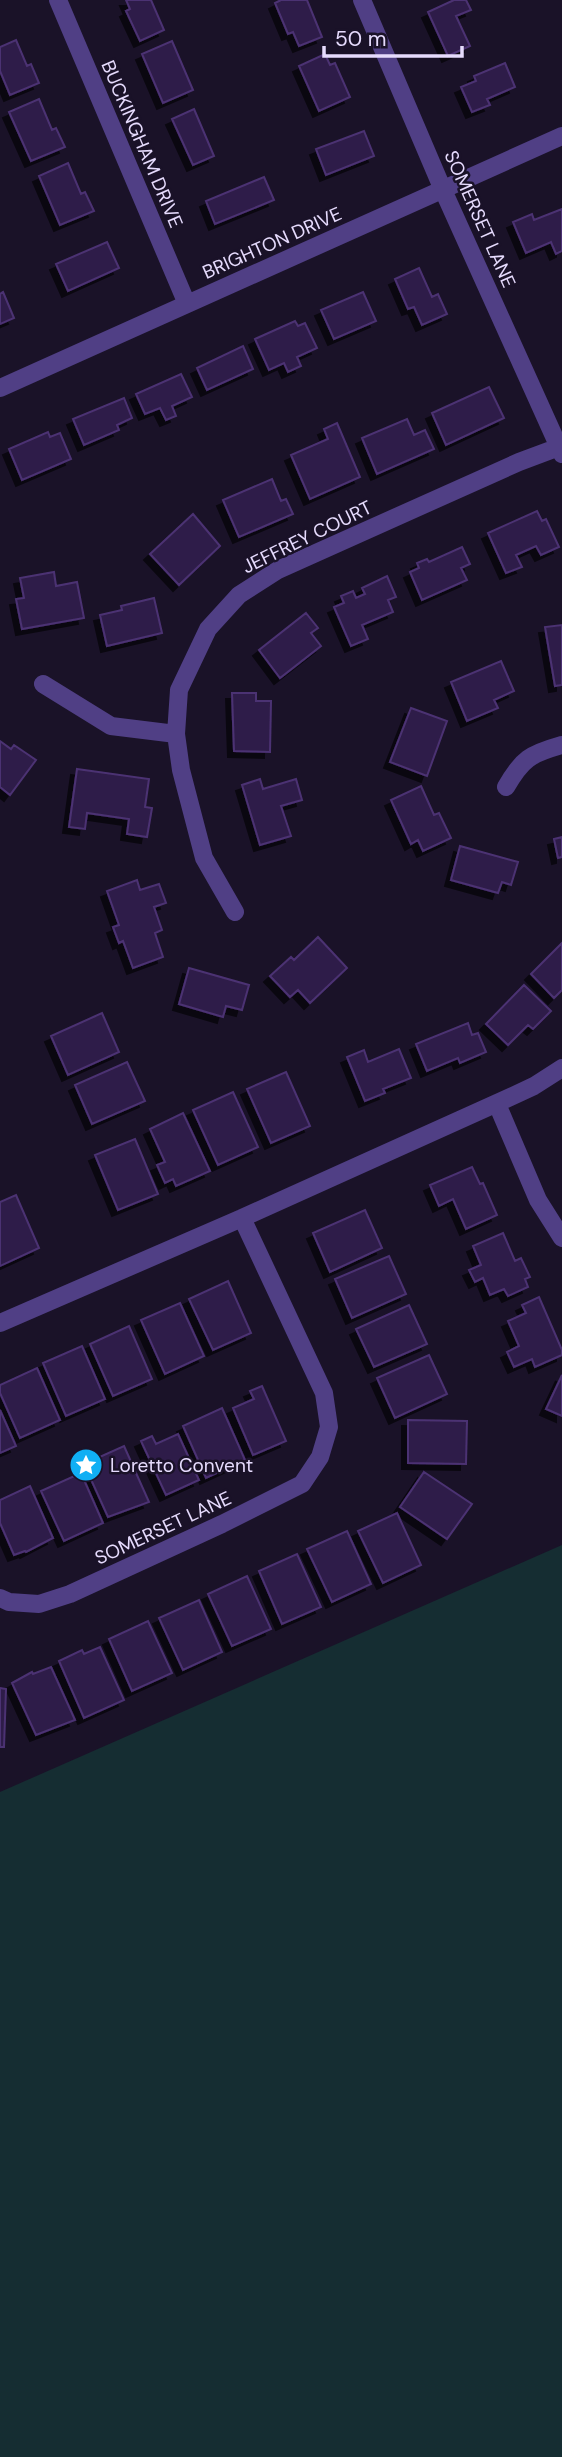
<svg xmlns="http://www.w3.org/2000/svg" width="562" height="2457" font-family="'DM Sans',sans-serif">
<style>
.green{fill:#152d32}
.building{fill:#2f1e48;stroke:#4c3273;stroke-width:2;filter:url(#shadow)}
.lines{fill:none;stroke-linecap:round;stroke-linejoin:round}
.street{stroke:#503f85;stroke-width:18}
.labels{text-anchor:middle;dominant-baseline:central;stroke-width:5;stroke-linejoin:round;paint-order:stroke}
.street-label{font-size:19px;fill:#e6dbfd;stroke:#1a1228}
.poi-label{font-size:19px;fill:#e6dbfd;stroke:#1a1228;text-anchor:start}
</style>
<defs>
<filter id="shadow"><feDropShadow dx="-6" dy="6" stdDeviation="0" flood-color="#0009"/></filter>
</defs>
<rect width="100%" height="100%" fill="#1a1228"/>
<!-- green -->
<path class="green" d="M562,1545V2457H0V1792Z"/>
<!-- building -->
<path class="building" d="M126,0H151L164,30L140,41L126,11L130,9Z
M281,0H307L322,37L299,46L293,32L288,34L275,3Z
M454,0H466L471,10L456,16L470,46L448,56L428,12Z
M16,40L27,66L31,64L39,83L10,95L0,71V47Z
M172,41L193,90L163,103L142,54Z
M325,54L330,65L335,63L350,97L319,111L299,66Z
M505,63L515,87L487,99L490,105L472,112L461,87L476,81L474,76Z
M39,99L52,130L56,128L65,147L31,161L9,112Z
M194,109L214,156L193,165L172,119Z
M364,131L374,156L326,175L316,149Z
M68,163L81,194L85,192L94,211L60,225L39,176Z
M264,177L274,200L215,224L206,201Z
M562,209V251L556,254L551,242L526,253L513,222L532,214L534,220Z
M107,242L119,268L68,291L56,264Z
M419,268L432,297L438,294L447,314L422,325L414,307L408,309L395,279Z
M3,292L14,318L0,324V294Z
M363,292L376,321L334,339L321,310Z
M295,321L298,326L305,323L317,348L297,357L301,366L288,372L284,363L269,370L255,339Z
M243,346L253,369L207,390L197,368Z
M181,374L192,397L172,406L176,416L166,420L160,408L145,414L136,394Z
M489,387L504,418L446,445L432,413Z
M124,398L132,418L117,425L119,430L84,445L73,419Z
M407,419L414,435L425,430L434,449L377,474L362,438Z
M337,423L360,477L310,499L291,455L328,439L324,429Z
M48,432L50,437L60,433L71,459L22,480L9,449Z
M272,479L281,501L286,499L293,514L239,537L223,500Z
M537,511L542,521L546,519L559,547L541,555L536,546L516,555L522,567L506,573L488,533Z
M193,514L220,546L179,585L150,554Z
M462,547L470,564L461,568L467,580L422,600L410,572L419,568L417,563L427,559L429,562Z
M54,572L56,586L77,582L84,618L22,629L16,599L24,598L20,578Z
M387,576L396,597L388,600L393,612L362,625L368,639L351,646L334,607L344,603L341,596L353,591L356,598L365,594L362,588Z
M154,598L162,633L107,646L100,615L122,610L121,606Z
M306,613L318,628L311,633L321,646L280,678L259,650Z
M562,625V685L555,686L545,627Z
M501,661L514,691L494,700L498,708L467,721L451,682Z
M232,693H256V701H271L270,752L234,751Z
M411,708L447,721L427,776L390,762Z
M0,741L11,749L14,745L36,760L10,795L0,787Z
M77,769L149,779L145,807L152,808L147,837L127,834L129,819L87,813L85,829L69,827Z
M260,779L263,789L296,779L302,800L281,806L291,836L260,845L242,785Z
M421,786L434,815L439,813L451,838L423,851L418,840L411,844L391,800Z
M562,837V857L558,858L554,839Z
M460,846L518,862L511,885L502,882L498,893L451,880Z
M137,880L140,890L159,884L166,903L154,907L162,930L155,933L163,957L133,968L123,941L119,943L113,927L119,925L107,891Z
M318,937L347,968L310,1003L298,990L290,997L270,976L291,957L294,960Z
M562,943V990L554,998L531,974Z
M189,968L249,985L242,1010L226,1006L223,1017L179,1004Z
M524,985L551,1011L533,1029L528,1025L508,1045L486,1024Z
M102,1013L119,1052L68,1075L51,1036Z
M468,1023L472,1035L478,1033L486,1052L460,1063L458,1058L427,1071L416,1044Z
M399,1049L411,1078L383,1089L385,1093L365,1101L347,1057L364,1050L368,1062Z
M127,1062L145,1101L92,1124L75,1085Z
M286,1072L310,1126L271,1143L247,1089Z
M233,1092L258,1147L218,1165L193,1110Z
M183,1113L210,1171L176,1186L173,1179L165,1183L157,1165L165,1162L150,1129Z
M135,1139L158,1194L118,1210L95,1155Z
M472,1167L480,1184L483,1183L497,1215L466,1229L453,1199L439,1206L430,1185Z
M16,1195L39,1248L0,1266V1202Z
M365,1210L382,1248L330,1272L313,1233Z
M503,1233L515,1261L521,1258L530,1277L525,1279L528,1287L508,1296L504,1289L490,1295L483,1278L475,1282L469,1270L481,1265L473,1246Z
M389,1256L406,1294L352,1318L335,1279Z
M228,1281L251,1333L213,1350L189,1299Z
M539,1297L562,1350V1355L535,1367L532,1359L514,1367L507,1352L519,1346L508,1321L526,1313L522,1305Z
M180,1303L204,1356L165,1374L141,1320Z
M409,1305L427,1344L374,1367L356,1329Z
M129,1326L152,1379L113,1396L90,1344Z
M82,1346L105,1399L66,1416L43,1363Z
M429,1355L447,1394L395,1418L377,1378Z
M37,1368L60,1420L20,1438L0,1393V1385Z
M562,1375V1416L546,1409Z
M262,1386L286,1441L253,1455L233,1408L254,1399L250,1391Z
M222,1408L245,1460L206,1478L183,1426Z
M0,1410L16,1446L0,1453Z
M408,1420L467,1421L466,1464L408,1463Z
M178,1434L199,1480L166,1495L141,1441L152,1436L156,1444Z
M124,1446L149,1502L108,1517L84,1464Z
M424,1472L472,1504L447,1539L400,1507Z
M81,1473L103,1523L64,1541L41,1491Z
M30,1486L53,1538L26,1552L25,1551L14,1555L0,1523V1500Z
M397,1513L421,1565L383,1583L358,1531Z
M347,1531L371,1584L332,1602L307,1549Z
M297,1554L321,1607L282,1624L259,1571Z
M247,1576L271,1629L232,1646L208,1594Z
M199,1600L222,1652L183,1670L159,1618Z
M148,1621L172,1673L132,1691L109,1639Z
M100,1647L124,1700L84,1718L59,1661L82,1650L84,1654Z
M51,1667L75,1720L36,1735L12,1683L32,1672L33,1674Z
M0,1688L6,1689L4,1747H0Z"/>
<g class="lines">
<!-- street -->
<path class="street" d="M58,0L187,304
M362,0L443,190L562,454
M0,388L562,136
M43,684L111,726L176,734
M506,787C522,759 530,754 562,745
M235,912L204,858L181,770L176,734L179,690L208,629L239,595L278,570L519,462L562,446
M497,1104L538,1200L562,1238
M0,1323L242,1218
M0,1598L9,1602L39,1604L70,1594L222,1524L302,1484L320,1457L329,1427L324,1393L242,1218L506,1099L534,1086L562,1068"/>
</g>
<!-- icons -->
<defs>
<symbol id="sight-disc" viewBox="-11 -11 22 22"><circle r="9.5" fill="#10aff4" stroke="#1a1228"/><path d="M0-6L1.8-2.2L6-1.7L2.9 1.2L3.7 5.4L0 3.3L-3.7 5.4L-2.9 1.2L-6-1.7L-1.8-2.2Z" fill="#fff"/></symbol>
</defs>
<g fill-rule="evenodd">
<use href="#sight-disc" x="67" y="1446" width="38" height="38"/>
</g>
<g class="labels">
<!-- street labels -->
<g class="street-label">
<text transform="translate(142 144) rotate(67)">BUCKINGHAM DRIVE</text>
<text transform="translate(480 219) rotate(66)">SOMERSET LANE</text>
<text transform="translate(272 243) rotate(-24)">BRIGHTON DRIVE</text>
<text transform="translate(307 537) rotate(-26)">JEFFREY COURT</text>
<text transform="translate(163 1528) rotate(-25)">SOMERSET LANE</text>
</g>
<!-- poi labels -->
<g class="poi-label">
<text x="110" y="1465">Loretto Convent</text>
</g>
</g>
<!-- scale -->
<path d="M324 46v10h138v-10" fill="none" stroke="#e6dbfd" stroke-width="3.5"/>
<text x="335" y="46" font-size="21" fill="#e6dbfd" stroke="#1a1228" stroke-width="5" paint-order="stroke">50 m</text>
</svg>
